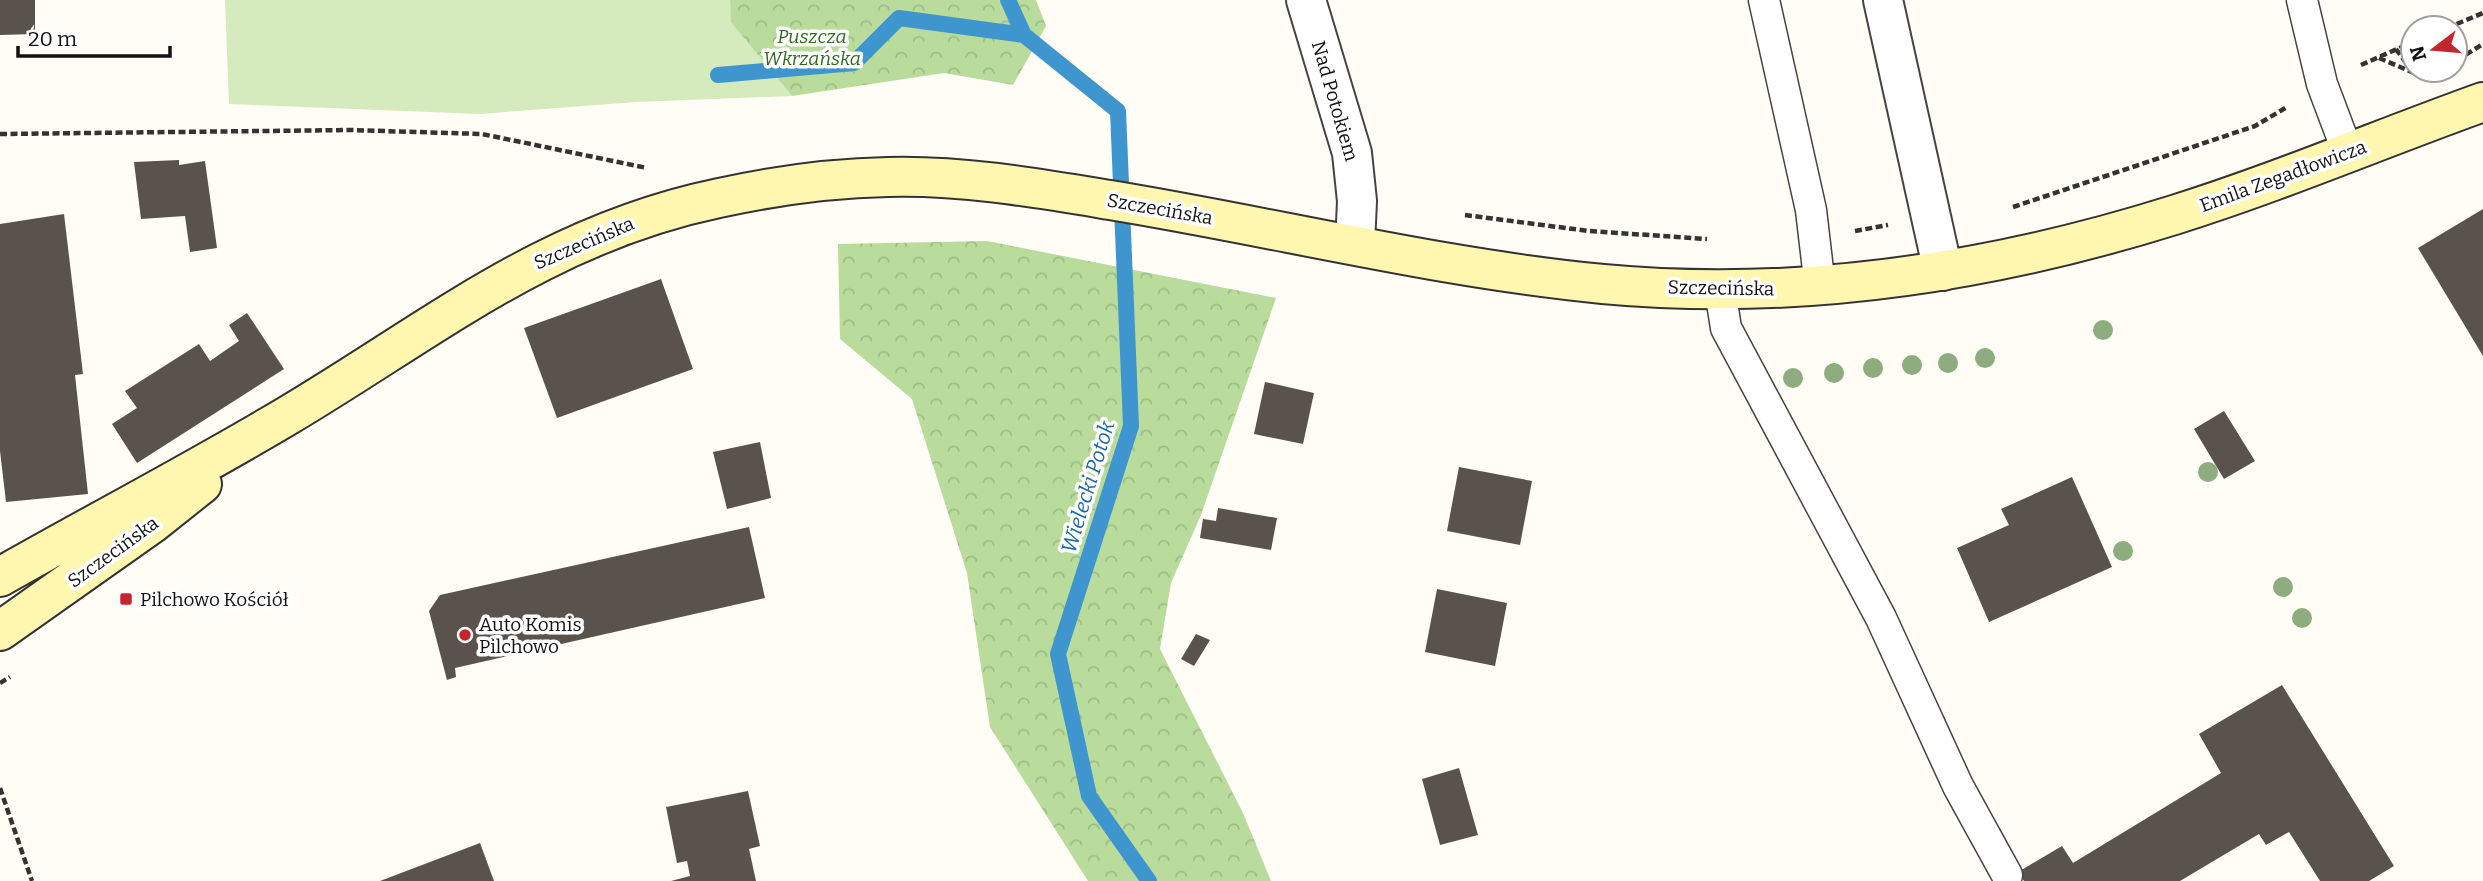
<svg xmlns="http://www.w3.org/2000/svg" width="2483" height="881" font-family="Bitter,serif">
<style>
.grass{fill:#d5ebbd}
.forest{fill:url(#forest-crowns)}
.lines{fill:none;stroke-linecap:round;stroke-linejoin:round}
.stream{stroke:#3f96cf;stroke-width:16}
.building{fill:#5a524d}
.service-casing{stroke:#444;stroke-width:33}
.minor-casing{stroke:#444;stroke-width:42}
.secondary-casing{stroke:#333;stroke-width:42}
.path{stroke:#333;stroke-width:4.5;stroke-dasharray:7 3.5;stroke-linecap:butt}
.service{stroke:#fff;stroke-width:30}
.minor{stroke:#fff;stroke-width:38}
.secondary{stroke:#fff6b0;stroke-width:38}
.tree{fill:#8dad7f}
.poi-dot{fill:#c4262e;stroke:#fff;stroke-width:2.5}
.labels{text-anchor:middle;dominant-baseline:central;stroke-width:7;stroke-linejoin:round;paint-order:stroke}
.park-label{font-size:19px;font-style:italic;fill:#2f6b1f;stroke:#fff}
.street-label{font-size:19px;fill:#111;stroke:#fff}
.poi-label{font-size:19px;fill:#111;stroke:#fff;text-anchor:start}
.water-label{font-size:21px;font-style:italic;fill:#1768a6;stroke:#fff}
</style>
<defs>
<pattern id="forest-crowns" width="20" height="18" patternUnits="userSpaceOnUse" patternTransform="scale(1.75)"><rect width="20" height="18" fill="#b9dc9c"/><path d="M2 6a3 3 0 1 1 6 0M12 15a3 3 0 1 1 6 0" fill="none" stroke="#9ebc85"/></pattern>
</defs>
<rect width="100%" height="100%" fill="#fffdf5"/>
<!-- grass -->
<path class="grass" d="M225,0H730L732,22L792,96L636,102L480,114L229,104Z"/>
<!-- forest -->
<path class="forest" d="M730,0H1036L1046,26L1013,85L944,73L792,96L731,22Z
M987,241L1276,298L1201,515L1171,583L1160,649L1243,813L1271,881H1088L990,727L967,573L912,399L840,339L838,244Z"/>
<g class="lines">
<!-- stream -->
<path class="stream" d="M1008,0L1024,35L1118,111L1131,426L1058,654L1089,796L1149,881
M718,75L854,63L899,18L1024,35"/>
</g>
<!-- building -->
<path class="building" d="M0,0H35V34L0,35Z
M179,160V165L205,161L217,248L190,252L185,216L141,219L134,162Z
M2483,209V356L2418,248Z
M64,214L83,374L75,375L88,494L6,502L0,451V224Z
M661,279L693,369L557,418L524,328Z
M247,313L284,369L137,463L112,424L137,408L125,391L199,344L210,361L239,341L229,325Z
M1265,382L1314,393L1303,444L1254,434Z
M2224,411L2255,461L2224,479L2194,429Z
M760,442L771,498L727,509L713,452Z
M1459,467L1532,481L1520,545L1447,531Z
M2072,477L2112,567L1989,622L1957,548L2009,525L2001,509Z
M1218,508L1277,518L1271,550L1200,538L1203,519L1216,521Z
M749,527L765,598L455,668L456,677L447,680L429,611L440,595Z
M1437,589L1507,603L1495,666L1425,652Z
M1196,634L1210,640L1194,666L1181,659Z
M2282,685L2394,866L2369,881H2320L2289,832L2266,845L2259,834L2180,881H2024L2018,872L2062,846L2073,863L2221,773L2199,734Z
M1459,768L1478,835L1440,845L1422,779Z
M748,791L760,846L749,849L756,881H671L690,876L687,861L677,863L666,807Z
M480,843L494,881H380Z"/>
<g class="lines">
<defs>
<path id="service" d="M1764,0L1811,210L1820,287
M2302,0L2322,84L2348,153
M1720,290L1726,328L1881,618L1958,786L2007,875"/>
<path id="minor" d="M1306,0L1352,153L1357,201L1355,245
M1883,0L1943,271"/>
<path id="secondary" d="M0,577C95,523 193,472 287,416C433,329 546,234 719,198C774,186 831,178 888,177C962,175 1037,188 1110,200C1275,227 1437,268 1603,284C1797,302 1989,273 2174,215C2279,182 2380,139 2483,102
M0,631L153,523L202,484"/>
</defs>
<!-- service casing -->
<use href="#service" class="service-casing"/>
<!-- minor casing -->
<use href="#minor" class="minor-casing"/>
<!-- secondary casing -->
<use href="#secondary" class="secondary-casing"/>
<!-- path -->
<path class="path" d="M2447,28L2483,13
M2396,49L2414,74
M2379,58L2419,75
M2457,60L2483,44
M2361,65L2413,42
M0,134L350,130L482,134L647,168
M2013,207L2255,126L2287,107
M1465,215L1589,231L1707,239
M1855,231L1888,225
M0,683L10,677
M0,788L32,881"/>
<!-- service -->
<use href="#service" class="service"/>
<!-- minor -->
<use href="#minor" class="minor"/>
<!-- secondary -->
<use href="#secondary" class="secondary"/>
</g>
<!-- trees -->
<g class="tree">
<circle cx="2103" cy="330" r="10"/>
<circle cx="1985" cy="358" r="10"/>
<circle cx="1948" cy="363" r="10"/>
<circle cx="1912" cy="365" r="10"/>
<circle cx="1873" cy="368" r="10"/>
<circle cx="1834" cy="373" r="10"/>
<circle cx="1793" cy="378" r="10"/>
<circle cx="2208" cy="472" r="10"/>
<circle cx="2123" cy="551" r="10"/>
<circle cx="2283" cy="587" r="10"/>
<circle cx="2302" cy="618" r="10"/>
</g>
<!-- markers -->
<g class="poi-dot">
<rect x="119" y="592" width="14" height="14" rx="3.5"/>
<circle cx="465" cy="635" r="7"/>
</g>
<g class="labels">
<!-- park labels -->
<g class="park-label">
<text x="812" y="36">Puszcza<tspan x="812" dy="22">Wkrzańska</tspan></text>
</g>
<!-- street labels -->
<g class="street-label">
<text transform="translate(1335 101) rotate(74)">Nad Potokiem</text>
<text transform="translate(2283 176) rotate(-20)">Emila Zegadłowicza</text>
<text transform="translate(1160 209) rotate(10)">Szczecińska</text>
<text transform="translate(584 243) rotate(-23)">Szczecińska</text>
<text transform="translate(1721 288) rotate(1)">Szczecińska</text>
<text transform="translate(113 552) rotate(-36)">Szczecińska</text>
</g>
<!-- poi labels -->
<g class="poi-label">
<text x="140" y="599">Pilchowo Kościół</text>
<text x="479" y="624">Auto Komis<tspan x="479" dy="22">Pilchowo</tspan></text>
</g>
<!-- water labels -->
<g class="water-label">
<text transform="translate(1088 487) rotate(-73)">Wielecki Potok</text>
</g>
</g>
<!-- north arrow -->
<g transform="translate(2434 49) rotate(254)"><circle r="33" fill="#ffffff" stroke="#a0a0a0" stroke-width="2"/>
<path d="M0-5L12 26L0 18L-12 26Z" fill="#c4262e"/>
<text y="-10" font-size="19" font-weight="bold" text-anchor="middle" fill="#111111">N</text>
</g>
<!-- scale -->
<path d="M18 46v10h152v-10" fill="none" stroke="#111111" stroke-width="3.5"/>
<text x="28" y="46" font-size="21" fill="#111111" stroke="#ffffff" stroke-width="5" paint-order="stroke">20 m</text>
</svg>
